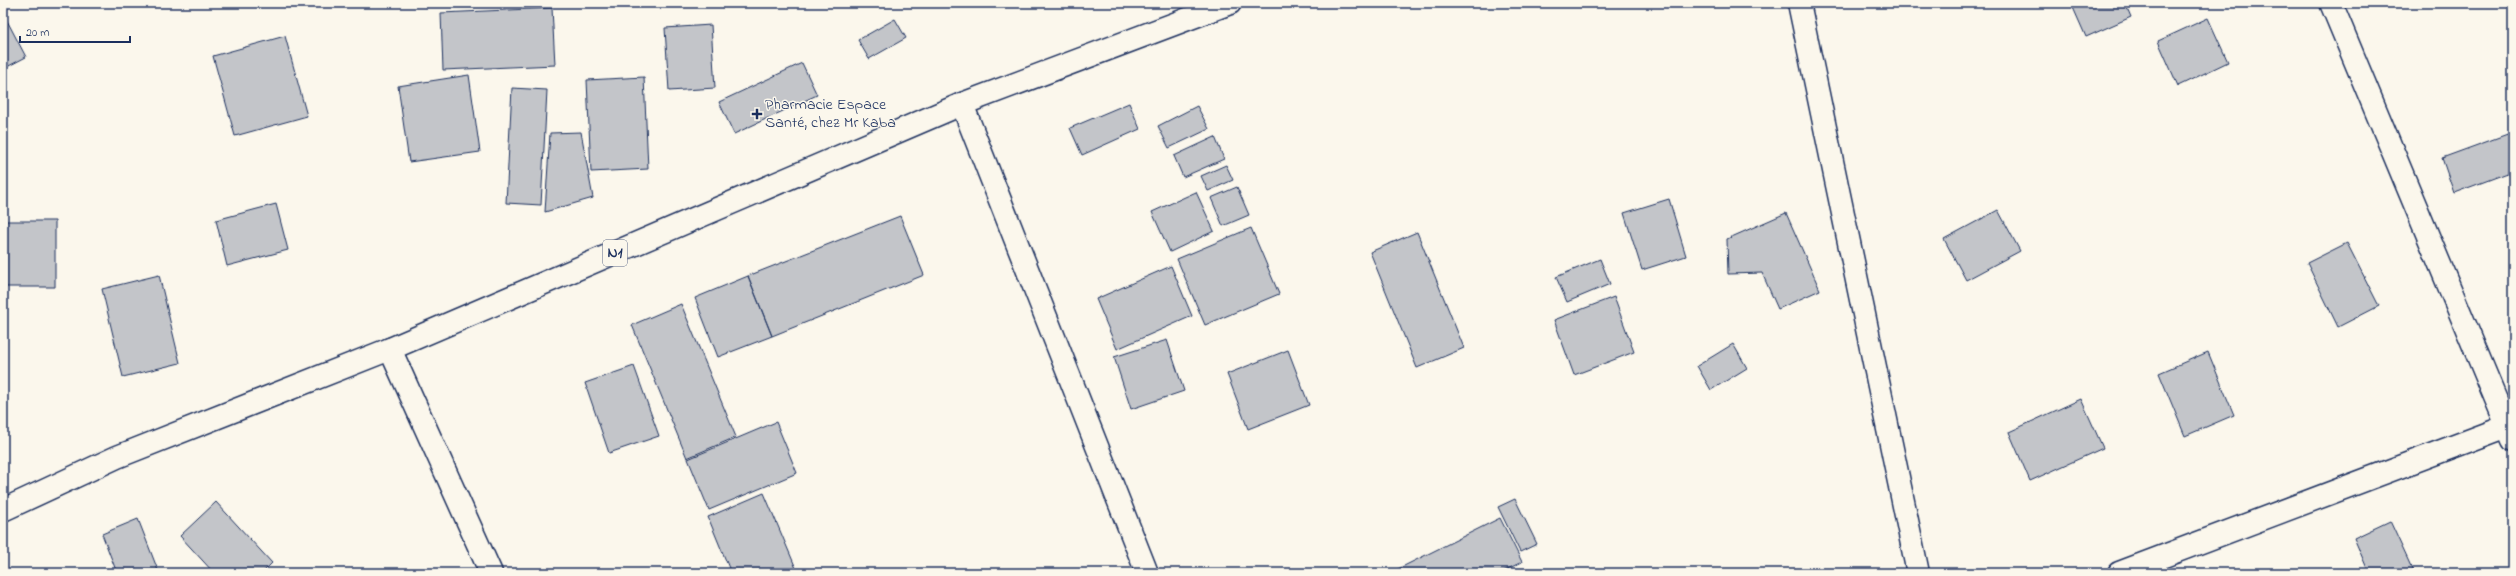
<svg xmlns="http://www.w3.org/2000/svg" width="2516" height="576" font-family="'Indie Flower',sans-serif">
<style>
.building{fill:#c3c5c9;stroke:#1b2f5e}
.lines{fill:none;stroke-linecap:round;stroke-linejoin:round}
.street-casing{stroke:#1b2f5e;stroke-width:25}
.highway-casing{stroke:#1b2f5e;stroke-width:25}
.street{stroke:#fbf7ec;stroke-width:22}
.highway{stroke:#fbf7ec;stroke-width:22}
.poi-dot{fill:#1b2f5e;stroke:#fbf7ec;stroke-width:1.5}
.labels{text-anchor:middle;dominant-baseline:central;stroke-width:3;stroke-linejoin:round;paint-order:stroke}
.shield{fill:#fbf7ec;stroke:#5e6b89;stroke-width:1}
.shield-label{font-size:15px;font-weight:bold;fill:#1b2f5e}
.poi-label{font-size:16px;fill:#1b2f5e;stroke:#fbf7ec;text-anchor:start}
</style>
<rect width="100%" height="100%" fill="#fbf7ec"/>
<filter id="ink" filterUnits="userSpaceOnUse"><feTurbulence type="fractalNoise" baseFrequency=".025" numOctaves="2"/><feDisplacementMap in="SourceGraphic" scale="8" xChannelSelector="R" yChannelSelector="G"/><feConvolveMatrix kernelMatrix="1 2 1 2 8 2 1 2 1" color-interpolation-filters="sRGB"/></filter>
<g filter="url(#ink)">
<!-- building -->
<path class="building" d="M2071,3H2125L2131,17L2086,37Z
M552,8L555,65L443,70L441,13Z
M3,13L26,57L3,69Z
M2208,18L2228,62L2178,86L2158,41Z
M895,19L906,38L869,59L858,40Z
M711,25L715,88L669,91L665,28Z
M285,36L307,116L235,136L213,56Z
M802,63L817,95L734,134L719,102Z
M469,75L480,152L409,162L398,86Z
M644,77L648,169L591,172L587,80Z
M512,88L547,90L541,205L506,203Z
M1129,103L1140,129L1082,155L1070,128Z
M1197,106L1209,129L1169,148L1158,126Z
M581,132L593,198L545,212L550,133Z
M2513,132V171L2454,193L2442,158Z
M1215,137L1224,159L1183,177L1174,156Z
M1226,165L1233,180L1208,191L1201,176Z
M1237,187L1249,215L1223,226L1211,198Z
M1196,192L1214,231L1170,252L1152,212Z
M1669,199L1686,256L1642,270L1624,213Z
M276,204L288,250L227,266L216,220Z
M1998,210L2020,251L1966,280L1944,239Z
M1786,213L1820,290L1778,309L1762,273L1728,274L1727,239Z
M900,216L924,275L772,336L748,276Z
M3,221H55V287H3Z
M1251,228L1279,294L1205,325L1177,259Z
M1417,232L1464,348L1417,368L1370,252Z
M2347,243L2379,306L2338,327L2307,263Z
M1600,259L1610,284L1567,302L1556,277Z
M1171,266L1192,316L1117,349L1096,299Z
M159,275L180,363L123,377L102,289Z
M748,276L772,336L718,357L695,298Z
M1614,297L1634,352L1574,375L1554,320Z
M681,304L736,437L687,458L632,325Z
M1167,340L1184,391L1131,409L1114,357Z
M1733,344L1747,368L1711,390L1697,366Z
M1288,350L1309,405L1248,429L1227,374Z
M2208,352L2234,415L2185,436L2159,373Z
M634,366L659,436L609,453L585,383Z
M2081,399L2103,448L2030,481L2009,432Z
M776,422L797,473L709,510L688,459Z
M764,493L798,573H731L708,517Z
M1515,499L1537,544L1520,552L1498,507Z
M216,502L272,563L262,573H214L180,536Z
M1500,518L1522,562L1499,573H1398L1396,570Z
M138,519L159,573H117L102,534Z
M2390,521L2414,573H2369L2354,538Z"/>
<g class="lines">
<defs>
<path id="street" d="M1799,3L1918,573
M2331,3L2513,440
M962,104L1147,573
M390,349L491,573
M2119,573L2513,424"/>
<path id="highway" d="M3,510L117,457L390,349L962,104L1230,3"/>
</defs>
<!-- street casing -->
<use href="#street" class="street-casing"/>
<!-- highway casing -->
<use href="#highway" class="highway-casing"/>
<!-- street -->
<use href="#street" class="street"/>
<!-- highway -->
<use href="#highway" class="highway"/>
</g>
</g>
<!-- markers -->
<path class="poi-dot" d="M755 108h4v4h4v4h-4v4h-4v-4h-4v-4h4z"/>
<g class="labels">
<!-- shield labels -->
<rect class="shield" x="603" y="240" width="24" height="26" rx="3"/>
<g class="shield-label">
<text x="615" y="253">N1</text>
</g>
<!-- poi labels -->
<g class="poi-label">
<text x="765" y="105">Pharmacie Espace<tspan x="765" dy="18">Santé, chez Mr Kaba</tspan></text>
</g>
</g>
<!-- margin -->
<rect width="2516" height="576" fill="none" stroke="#fbf7ec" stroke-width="16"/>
<rect x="8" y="8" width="2500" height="560" fill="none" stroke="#1b2f5e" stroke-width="1.5" filter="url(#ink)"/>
<!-- scale -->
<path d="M20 36v6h110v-6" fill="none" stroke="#1b2f5e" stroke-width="2"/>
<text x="26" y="36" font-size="12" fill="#1b2f5e" stroke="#fbf7ec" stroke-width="3" paint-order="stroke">20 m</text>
</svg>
